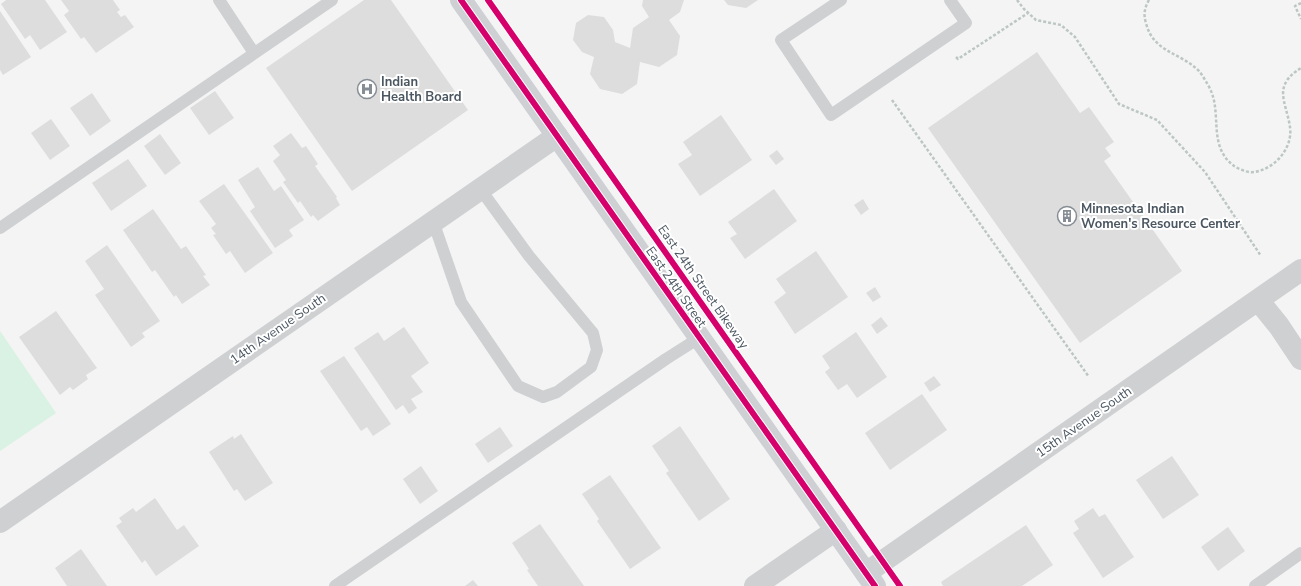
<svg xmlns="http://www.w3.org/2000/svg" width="1301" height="586" font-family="'Nunito Sans',sans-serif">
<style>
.green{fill:#d9f2e3}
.building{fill:#ddddde}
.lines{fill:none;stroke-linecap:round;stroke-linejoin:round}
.path{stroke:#bcc7c4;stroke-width:2.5;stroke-dasharray:3 2;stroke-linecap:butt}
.lane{stroke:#ced0d2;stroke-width:12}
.street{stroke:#ced0d2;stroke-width:22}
.secondary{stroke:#ced0d4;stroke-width:22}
.cycleway-casing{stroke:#fff;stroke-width:8}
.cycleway{stroke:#d6006c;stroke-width:6}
.labels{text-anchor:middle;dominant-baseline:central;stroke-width:4;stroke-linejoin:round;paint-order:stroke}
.poi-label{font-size:13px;font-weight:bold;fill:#4a5661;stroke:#fff;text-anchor:start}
.street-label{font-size:13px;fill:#4a5661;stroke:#fff}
</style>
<rect width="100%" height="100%" fill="#f4f4f4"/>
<!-- green -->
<path class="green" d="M0,331L56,413L0,451Z"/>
<!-- building -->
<path class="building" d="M6,0H45L67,32L40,50L30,35L25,39L1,4Z
M61,0H113L120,10L117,12L121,17L125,15L134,27L96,53L84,37L81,39L64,15L69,11Z
M364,0H391L468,110L352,191L266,68Z
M643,0H684L680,12L669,20L680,36L677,55L659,67L640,62L637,84L622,94L600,89L590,74L594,57L582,52L573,40L576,23L588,15L604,17L613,30L615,42L630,48L633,28L649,17L642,6Z
M724,0H758L746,8L728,5Z
M0,11L31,57L3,75L0,70Z
M1037,52L1080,113L1089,107L1114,142L1105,148L1111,156L1104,161L1182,271L1080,343L928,128Z
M215,91L234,118L209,135L190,108Z
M92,93L111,121L90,136L70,108Z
M721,115L752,160L700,196L678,164L692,155L683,142Z
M51,119L70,146L50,160L31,133Z
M291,133L302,148L306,146L318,164L315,166L337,197L336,198L340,205L318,221L313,215L311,217L300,201L298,203L283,182L286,180L273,161L280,155L273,146Z
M160,134L181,163L165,175L144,146Z
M777,150L784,159L776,165L769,156Z
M128,159L147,186L111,211L92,183Z
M258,167L274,191L281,186L304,220L289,230L293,236L275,248L250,211L255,207L238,180Z
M224,184L273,253L245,273L230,251L226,254L213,235L216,234L211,228L216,224L199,201Z
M774,189L797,221L745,259L730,238L737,234L728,222Z
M863,199L869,209L861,215L854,205Z
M153,209L181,249L186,246L206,275L203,276L210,285L182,304L176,295L174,297L155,270L152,272L123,230Z
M107,245L160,321L142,333L145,337L131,347L95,295L104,289L85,261Z
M816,251L848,297L795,334L774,302L786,293L776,279Z
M875,287L881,297L873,302L866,293Z
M56,311L97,368L86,375L88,379L73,390L70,387L60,395L19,337Z
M881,317L888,326L877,334L871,325Z
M404,327L429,363L411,376L423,392L411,399L417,408L409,414L403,405L396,410L354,348L378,332L384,341Z
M856,332L887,377L857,398L847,384L838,390L825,372L830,368L822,356Z
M344,356L391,424L373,436L367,427L361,431L320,371Z
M934,376L941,385L930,392L924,383Z
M922,394L947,430L890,470L865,433Z
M680,426L730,499L699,521L666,473L669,471L652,446Z
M500,427L513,446L488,463L475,444Z
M241,434L273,483L245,501L237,489L234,491L209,452L233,436L234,439Z
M1172,456L1199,495L1163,519L1136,480Z
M421,466L438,491L420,504L403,479Z
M610,475L661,548L630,569L597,521L599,519L582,494Z
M155,498L177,530L184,525L199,546L156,576L145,560L142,563L116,526L122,522L119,518L133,508L136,512Z
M1093,508L1099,517L1105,514L1134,557L1103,578L1073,533L1079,529L1074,521Z
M540,524L584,586H538L527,570L529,569L512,543Z
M1026,525L1053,565L1022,586H943L941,582Z
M1228,527L1245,551L1218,571L1201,547Z
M81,549L107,586H67L55,568Z
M473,580L478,586H465Z"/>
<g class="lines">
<!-- path -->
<path class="path" d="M1017,0L1024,9L1036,20L1061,25L1075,37L1119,104L1157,120L1205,172L1261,256
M1149,0C1145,7 1143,14 1146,23C1153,52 1179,52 1198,70C1202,74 1205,80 1208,85C1224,111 1206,145 1234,166C1239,169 1247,173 1254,172C1275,169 1293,148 1290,127C1286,101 1272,86 1301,68
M1301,3L1295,6L1301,19
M956,57L958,59L1028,13
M892,100L1089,377"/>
<!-- lane -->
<path class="lane" d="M219,0L254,53
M841,0L781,40L831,115L966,23L950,0
M433,221L461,302L518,386L543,397L557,392L591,367L597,350L593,333L529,256L481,190
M0,228L332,0
M335,586L666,359L699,338
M1255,586L1301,553"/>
<!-- street -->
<path class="street" d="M1258,300L1279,326L1301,359
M0,522L557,136
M866,573L1301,270
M755,586L836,530"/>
<!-- secondary -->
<path class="secondary" d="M461,0L875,586"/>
<defs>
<path id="cycleway" d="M461,0L875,586
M488,0L900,586"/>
</defs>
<!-- cycleway casing -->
<use href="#cycleway" class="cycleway-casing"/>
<!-- cycleway -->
<use href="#cycleway" class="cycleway"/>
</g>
<!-- icons -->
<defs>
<symbol id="hospital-ring" viewBox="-11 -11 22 22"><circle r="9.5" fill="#fff" stroke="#868d94" stroke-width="1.5"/><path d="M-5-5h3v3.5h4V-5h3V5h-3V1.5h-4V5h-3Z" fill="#868d94"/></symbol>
<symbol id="building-ring" viewBox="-11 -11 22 22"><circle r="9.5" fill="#fff" stroke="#868d94" stroke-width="1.5"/><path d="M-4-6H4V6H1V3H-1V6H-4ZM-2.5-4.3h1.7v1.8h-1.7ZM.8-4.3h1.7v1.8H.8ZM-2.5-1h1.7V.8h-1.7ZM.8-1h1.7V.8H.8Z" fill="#868d94"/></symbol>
</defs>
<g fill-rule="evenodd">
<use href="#hospital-ring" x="356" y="78" width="22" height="22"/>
<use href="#building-ring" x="1056" y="205" width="22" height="22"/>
</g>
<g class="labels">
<!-- poi labels -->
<g class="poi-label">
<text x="381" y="82">Indian<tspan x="381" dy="15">Health Board</tspan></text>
<text x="1081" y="209">Minnesota Indian<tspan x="1081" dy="15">Women's Resource Center</tspan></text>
</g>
<!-- street labels -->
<g class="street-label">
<text transform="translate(676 287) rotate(55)">East 24th Street</text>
<text transform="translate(703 287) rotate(55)">East 24th Street Bikeway</text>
<text transform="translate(278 329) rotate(-35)">14th Avenue South</text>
<text transform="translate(1084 422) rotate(-35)">15th Avenue South</text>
</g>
</g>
</svg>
